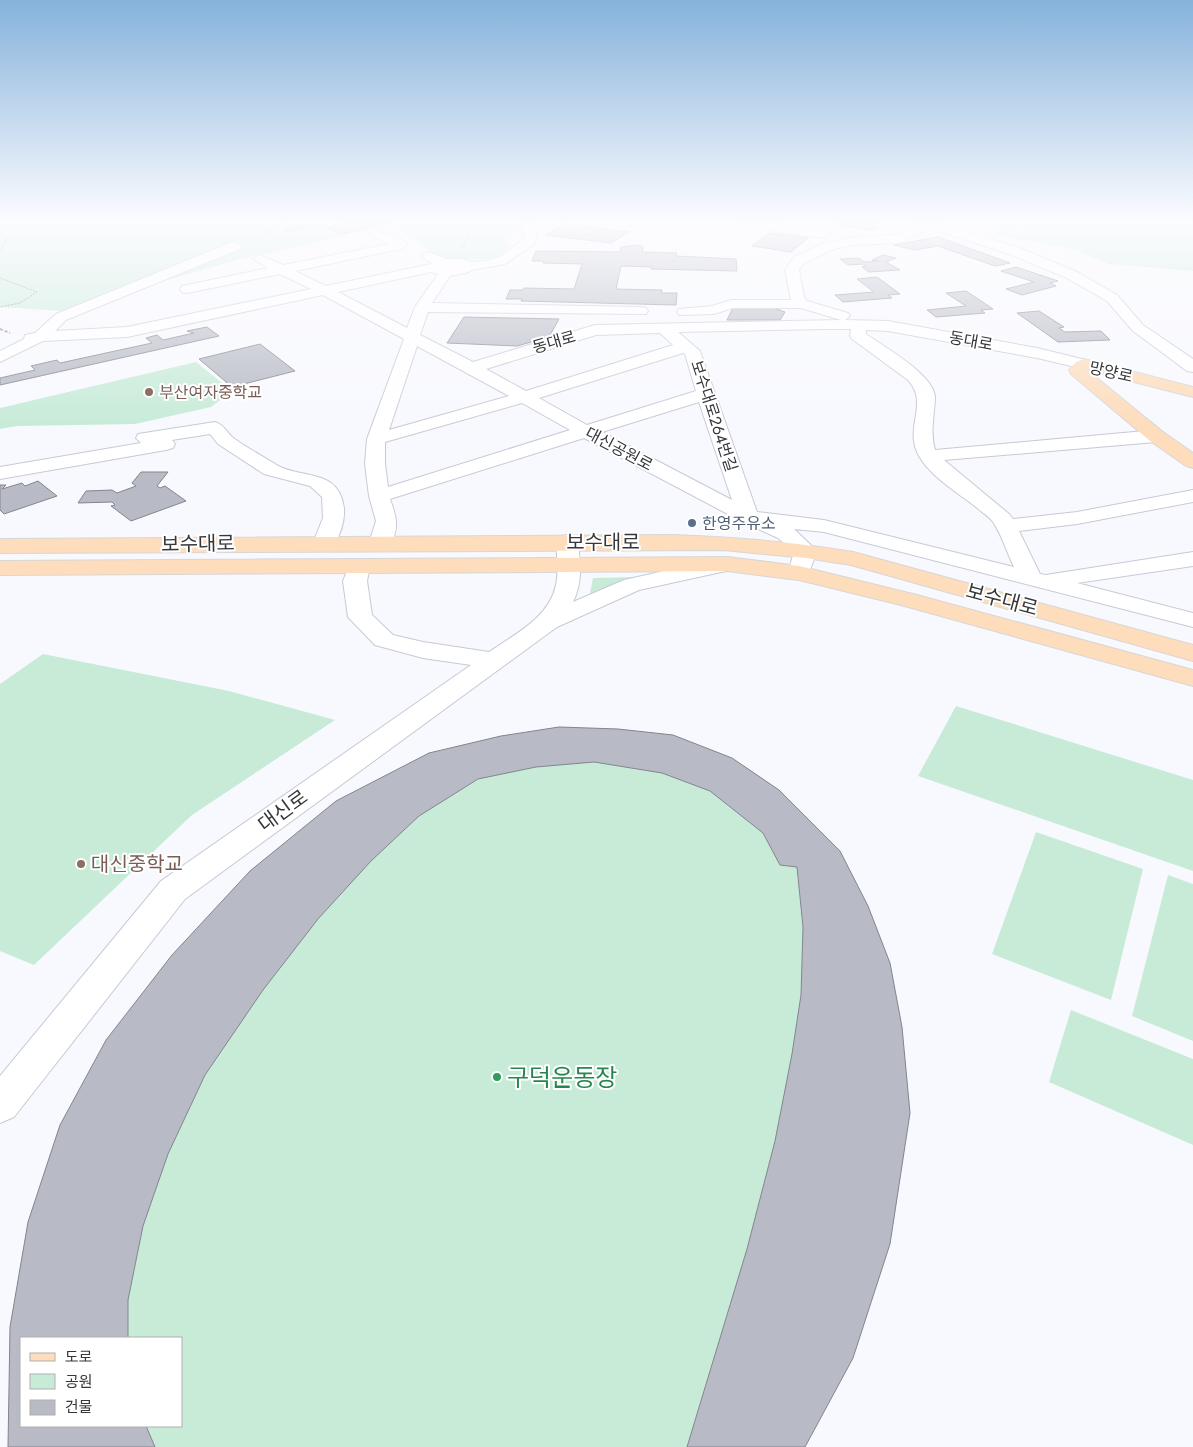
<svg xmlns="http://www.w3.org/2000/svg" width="1193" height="1447" font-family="Jost,'Noto Sans KR',sans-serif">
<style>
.green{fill:#c8ebd8;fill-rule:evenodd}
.building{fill:#b8bbc5;stroke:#83858f}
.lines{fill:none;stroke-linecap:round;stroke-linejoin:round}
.minor-casing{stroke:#c7cad4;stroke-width:2}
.major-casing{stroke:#d7d7d8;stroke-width:2}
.path-far1{stroke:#94959a;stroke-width:1;stroke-dasharray:2.5 1;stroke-linecap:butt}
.path{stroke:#94959a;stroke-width:2;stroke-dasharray:3 2;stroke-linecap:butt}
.minor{fill:#fff;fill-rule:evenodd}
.major{fill:#fdddbc;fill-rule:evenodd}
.education-dot{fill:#8d6e63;stroke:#fff;stroke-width:2}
.service-dot{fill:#5c6f8a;stroke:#fff;stroke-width:2}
.leisure-dot{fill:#2e9e5b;stroke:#fff;stroke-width:2}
.labels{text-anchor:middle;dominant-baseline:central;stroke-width:4;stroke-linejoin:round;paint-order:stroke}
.far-street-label{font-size:16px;fill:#36373b;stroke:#fff}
.far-education-label{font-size:16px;fill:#785e54;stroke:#fff;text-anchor:start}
.far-service-label{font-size:16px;fill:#4e5e75;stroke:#fff;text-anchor:start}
.street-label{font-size:20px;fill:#36373b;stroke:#fff}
.education-label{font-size:20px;fill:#785e54;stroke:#fff;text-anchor:start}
.near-leisure-label{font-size:24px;fill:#27864d;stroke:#fff;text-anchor:start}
</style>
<rect width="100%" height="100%" fill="#f8f9fe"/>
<!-- green -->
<path class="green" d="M0,223H519L525,232L505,237L506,244H514L502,254L486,259L439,260L422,244L393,225L240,259L61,311L0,307Z
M1069,223H1193V271L1109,264L1074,249L993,235L995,225H1058Z
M196,362L232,391L211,407L135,424L17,426L0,429V408Z
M637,577L589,598L593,578Z
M43,654L229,691L335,720L192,815L34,965L0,951V684Z
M956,706L1193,780V871L918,776Z
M559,727L618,729L673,735L732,758L779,790L840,851L868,906L890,963L902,1027L910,1113L890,1244L853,1358L805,1447H8L10,1327L28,1222L60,1125L250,871L336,801L429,753L501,736ZM21,1338H181V1426H21Z
M1036,832L1143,869L1111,1000L992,954Z
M1168,875L1193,884V1041L1132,1016Z
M1071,1010L1193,1059V1145L1049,1082Z"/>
<!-- building -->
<path class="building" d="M347,223H388L342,234L327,228Z
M838,223H872L881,224L876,230L835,225Z
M564,224L629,232L611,243L545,235Z
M297,225L306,226L293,231L284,230Z
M770,233L808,238L791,252L752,246Z
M938,237L1010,263L995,266L938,246L914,250L894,245Z
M637,245L643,247L642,252L677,253L676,256L736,259L737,271L651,269V267L621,266L616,289L662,290L661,293H677L676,305L521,301L522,299H506L510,290H523L524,288L574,289L582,264L543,263V261H532L536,251L620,252L621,247Z
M883,255L896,258L886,262L900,270L869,272L862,267L866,266L863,264L848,265L840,259L859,258L864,262L878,261L872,260Z
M1016,267L1058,281L1050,283L1056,286L1022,295L1006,289L1034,282L1001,271Z
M877,277L900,294L888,295L892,298L843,302L835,295L874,292L857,279Z
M966,291L993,309L981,310L985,313L936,317L927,310L966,306L946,293Z
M743,305L771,307L785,312L780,320H727L733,308H743Z
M1039,311L1064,327L1059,328L1065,332L1101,331L1110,340L1058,342L1017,313Z
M464,317L559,319L549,337L517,346L447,343Z
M207,327L219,336L0,385V378L35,370L31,366L57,360L60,363L152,343L146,338L157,335L163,340L194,333L187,331Z
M260,344L295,371L232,387L199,359Z
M141,472H168L157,486L160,488L165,486L186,501L131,521L111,506L115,505L112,502L78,503L86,491L112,490L117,493L136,486L132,483Z
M38,481L57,496L4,514L0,510V485H6L2,489L22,483L25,486Z
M559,727L618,729L673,735L732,758L779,790L840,851L868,906L890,963L902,1027L910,1113L890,1244L853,1358L805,1447H687L747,1249L775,1141L792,1054L801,995L803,927L797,867L780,865L763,833L710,791L662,773L594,762L536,767L478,779L419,816L371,861L318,919L263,990L205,1075L168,1154L143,1226L128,1300V1338H21V1426H146L155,1447H8L10,1327L28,1222L60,1125L106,1040L172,955L250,871L336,801L429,753L501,736Z"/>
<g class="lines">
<defs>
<path id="minor" d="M521,223H533L537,236L533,245L505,264L472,270L466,273L450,276L432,303L641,307L646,308L648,311L646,314L428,312L420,335L473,362L595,325L841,320L801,308H733L714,314L679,315L677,312L679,309L712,306L731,300H791L785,270L794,257L825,243L854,237L897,235L920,223H940L1022,249L1077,272L1117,295L1143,325L1193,359V372L1187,371L1133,331L1107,301L1067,278L1012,255L930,228L900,243L854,245L834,249L804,263L799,270L804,297L807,301L848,313L850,316L845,320L888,321L1037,348L1090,361L1092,364L1090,367L1084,369L1037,358L888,331L866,330V334C884,347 937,376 935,399C934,417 930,432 935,450L1156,430L1163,432L1165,436L1163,440L1156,442L944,460L1009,514L1013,519L1077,512L1193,490V502L1077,524L1019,531L1040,574L1046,575L1193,552V566L1077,583L1193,613V627L824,532L794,529L817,551L807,578L799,580L791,578L788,573L794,552L778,538L741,521L584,438L390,499C397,518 400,530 388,548L380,550L372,548L369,543L376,521L369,496L365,464L367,439L404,339L323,295L127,337L43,341L0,362V351L24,339L25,335L35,333L56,314L230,243L235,242L241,246L240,249L66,320L55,331L127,327L311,289L280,274L187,293L182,292L180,289L182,286L187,285L268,268L253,259L260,255L283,265L388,244L369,234L375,230L406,242L407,245L401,249L295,271L326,286L431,264L432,263L421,256L428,252L447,259H464L471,262L485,261L501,256L523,240L525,236ZM431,272L438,274L415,307L407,328L338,292ZM826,329H851L850,336L852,339L908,380C930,404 903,427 919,456C931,477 957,492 976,507C981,512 989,516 993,522C1002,535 1007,553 1014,567L824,520L757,512L700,351L678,332ZM660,333L673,345L526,391L486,369L596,335ZM417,346L509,396L389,430ZM683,353L685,354L696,391L587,425L539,398ZM699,402L732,500L602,432ZM522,403L570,430L388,487L385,464V442Z
M737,223H769L824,230L830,234L824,238L743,227Z
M215,422C224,425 226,431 232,437C245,447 261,455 275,464C300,480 339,467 344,508C345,521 340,536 332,548L324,550L316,548L313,543L323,518L322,497L310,486L264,474L218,444L210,434L172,440L175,444L173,448L166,450L0,479V467L141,443L136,438L138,434Z
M567,535L575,537L578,542C580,563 583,582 573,602L624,580L727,557L735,559L738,564L735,569L639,590L557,627L185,899L14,1117L0,1123V1076L161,881L471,665L423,658L375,645L348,617L343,581L351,561L359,559L367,561L370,566L367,581L372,615L393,635L423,642L489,652C515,634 549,618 556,585C559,571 557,556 556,542L559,537Z"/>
<path id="major" d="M1084,359L1193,387V397L1087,370L1163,432L1193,453V468L1186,466L1149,440L1071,374L1069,370C1073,364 1077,361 1084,359Z
M673,535C734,537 793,542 853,552L1193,645V661L851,565L806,558L723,550L0,553V539Z
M727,557L799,566L917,595L1193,670V686L901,605L799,580L727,571L0,575V561Z"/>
</defs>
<!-- minor casing -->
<use href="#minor" class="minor-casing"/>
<!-- major casing -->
<use href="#major" class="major-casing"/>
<!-- path-far1 -->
<path class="path-far1" d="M0,234L8,237L0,250
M250,240L287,223
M462,248L470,234L463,223
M0,278L37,292L20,303L0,307"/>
<!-- path -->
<path class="path" d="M0,329L10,333"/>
<!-- minor -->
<use href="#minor" class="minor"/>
<!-- major -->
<use href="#major" class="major"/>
</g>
<!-- sky -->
<linearGradient id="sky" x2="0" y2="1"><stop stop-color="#85b2db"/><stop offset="0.52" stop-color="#fcfcff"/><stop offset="1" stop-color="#fcfcff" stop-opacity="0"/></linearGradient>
<rect width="1193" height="425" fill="url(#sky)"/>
<!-- markers -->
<g class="education-dot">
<circle cx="149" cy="392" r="5"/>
<circle cx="81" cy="864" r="5"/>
</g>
<circle class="service-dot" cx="692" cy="523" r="5"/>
<circle class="leisure-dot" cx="497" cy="1077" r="5"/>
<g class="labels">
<!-- far-street labels -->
<g class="far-street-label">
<text transform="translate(971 341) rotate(10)">동대로</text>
<text transform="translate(554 342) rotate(-16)">동대로</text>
<text transform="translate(1111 372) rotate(13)">망양로</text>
<text transform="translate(714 416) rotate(72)">보수대로264번길</text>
<text transform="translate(619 449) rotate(28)">대신공원로</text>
</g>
<!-- far-education labels -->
<g class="far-education-label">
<text x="159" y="392">부산여자중학교</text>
</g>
<!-- far-service labels -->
<g class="far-service-label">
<text x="702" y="523">한영주유소</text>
</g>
<!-- street labels -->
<g class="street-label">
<text x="603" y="542">보수대로</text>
<text transform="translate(198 544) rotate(-1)">보수대로</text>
<text transform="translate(1002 600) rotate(15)">보수대로</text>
<text transform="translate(283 811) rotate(-36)">대신로</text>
</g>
<!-- education labels -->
<g class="education-label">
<text x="91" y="864">대신중학교</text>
</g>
<!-- near-leisure labels -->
<g class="near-leisure-label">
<text x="507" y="1077">구덕운동장</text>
</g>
</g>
<!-- legend -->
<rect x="20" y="1337" width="162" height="90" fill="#ffffff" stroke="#afafb1"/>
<rect x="30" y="1353" width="25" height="8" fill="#fdddbc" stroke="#afafb1"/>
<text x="65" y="1362" font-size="15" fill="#36373b">도로</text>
<rect x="30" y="1374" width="25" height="15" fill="#c8ebd8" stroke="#afafb1"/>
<text x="65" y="1387" font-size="15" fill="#36373b">공원</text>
<rect x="30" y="1400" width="25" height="15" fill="#b8bbc5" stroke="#afafb1"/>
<text x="65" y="1412" font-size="15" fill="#36373b">건물</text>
</svg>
